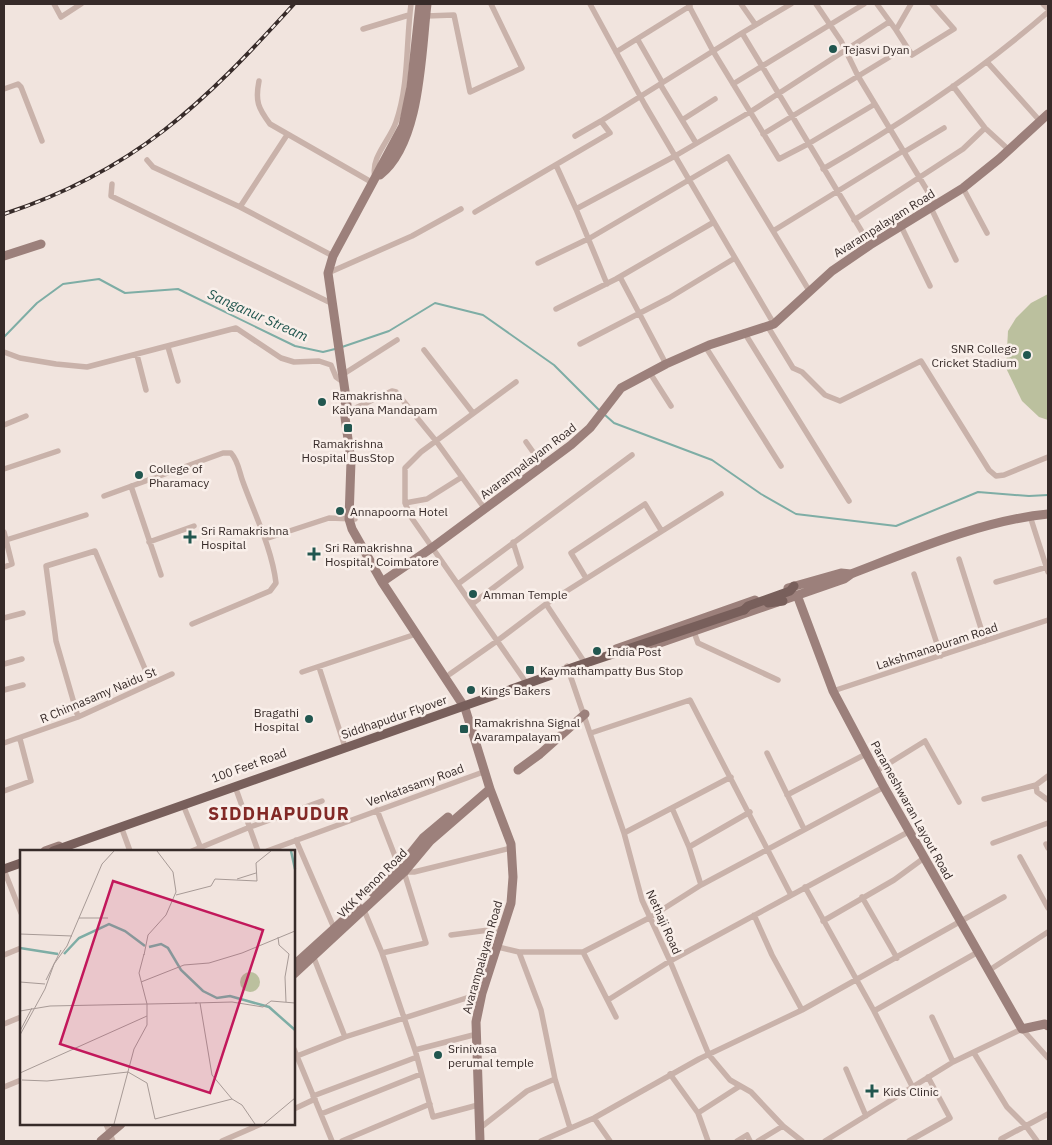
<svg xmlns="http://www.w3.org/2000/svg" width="1052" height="1145" font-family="'IBM Plex Sans',sans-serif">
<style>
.green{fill:#bbc09e}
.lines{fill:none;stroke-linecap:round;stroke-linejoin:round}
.stream{stroke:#7eada5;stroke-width:2}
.street{stroke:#c9b2aa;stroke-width:5.5}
.secondary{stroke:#9c807b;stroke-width:9}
.primary{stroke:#785f5b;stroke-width:9}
.rail-casing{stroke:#372b29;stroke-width:4}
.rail{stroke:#f9efea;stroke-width:2;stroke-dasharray:5.5;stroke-linecap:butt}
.primary-bridge{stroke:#785f5b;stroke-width:9}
.poi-dot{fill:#21564f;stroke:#f9efea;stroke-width:2}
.labels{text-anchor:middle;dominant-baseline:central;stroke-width:5;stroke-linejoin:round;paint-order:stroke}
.poi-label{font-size:12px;fill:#372b29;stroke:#f9efea;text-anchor:start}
.street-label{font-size:12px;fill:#372b29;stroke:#f9efea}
.water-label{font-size:14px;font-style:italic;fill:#21564f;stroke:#f9efea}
.district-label{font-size:18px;font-weight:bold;letter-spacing:1px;fill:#822926;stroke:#f9efea}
.inset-river{fill:none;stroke:#7eada5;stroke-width:2.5}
.inset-road{fill:none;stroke:#a79a96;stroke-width:1}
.view{fill:#c2185b;fill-opacity:0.15;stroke:#c2185b;stroke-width:2.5}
.inset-edge{fill:none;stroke:#372b29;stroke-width:2.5}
</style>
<rect width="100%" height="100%" fill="#f1e4de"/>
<!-- green -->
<path class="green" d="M1048,294V420L1039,417L1022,401L1006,368L1008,331L1016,318L1031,303Z"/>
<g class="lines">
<!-- stream -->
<path class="stream" d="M4,337L37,303L63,284L99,279L125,293L178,289L295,346L323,352L335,349
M342,347L389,331L435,303L483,315L554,365L599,410
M605,415L614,423L712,460L761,494L796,514L896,526L978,492L1029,496L1048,495"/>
<!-- street -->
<path class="street" d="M54,4L61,17L81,4
M590,4L645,105L774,324
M688,4L713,51L779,159L808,144L875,104
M741,4L755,24
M791,4L742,33L870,245
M816,4L841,41L858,76L936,205
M877,4L896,30L911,4
M1043,4L1048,9
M426,16L454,15L470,92L522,68L491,4
M363,29L409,15
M896,30L912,55L954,29L932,4
M638,40L662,82
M616,52L690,6
M988,63L1040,121
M259,81C255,101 258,108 270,124L373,183
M660,84L696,143
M733,84L864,4
M953,86L985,128L1009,150
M4,89L18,84L21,87L42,141
M682,120L715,99
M763,134L906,47
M575,136L601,121
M904,152L944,128
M147,160L153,167L240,207L333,256
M556,165L576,209L675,156L750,112L889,22
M823,169C903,123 978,73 1048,12
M375,177C370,158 390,140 396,122C409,85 406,42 411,4
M112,184L111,196L331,303
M963,188L987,233
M240,207L287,135
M931,208L956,260
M576,209L607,284
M475,212L610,133L601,121L742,33
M854,220L963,149L985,128
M901,226L930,286
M773,231L903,151
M538,263L590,238L728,157L810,292
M328,273L412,236L461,209
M620,277L666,364
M556,309L616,279L714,222
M768,327L793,368L802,372L825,395L840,401L921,361L989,470L996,476L1004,475L1048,457
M744,332L849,501
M580,344L669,298L735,258
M705,346L781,466
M168,347L178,381
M424,350L473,413
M4,352L20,358L56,364L87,367L236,328L281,358L294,362L319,361L331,365L336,377L343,382
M137,355L146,390
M650,373L671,406
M342,375L397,340
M516,382L421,452L405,468V503L411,517L525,681
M349,411L392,391L396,392L436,441L485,509
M4,425L26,416
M526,442L543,466
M4,469L58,451
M131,486L161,575
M104,496L223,453H231C239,462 239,472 243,482C255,515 272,549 276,583L270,591L192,624
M405,503L427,499L462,477
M1030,516L1048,572
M4,532L12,564L4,567
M265,539L329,518L355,519
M6,540L86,515
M149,542L194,526
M959,559L985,641
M914,574L941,656
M586,578L571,553L645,504L661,530
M996,582L1047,567
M458,584L632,455
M472,604L521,567L513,542
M546,604L583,660
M4,618L23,613
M694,632L698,643L778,680
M4,664L22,659
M567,666L624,833L642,900L670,961L709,1055L730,1080L751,1092L783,1126L802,1141
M319,667L344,744
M302,672L416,634
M450,674L497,641L546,604L721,494
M4,690L23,685
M833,691L1048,620
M78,717L56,641L46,566L95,551L151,683
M591,733L690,700L791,895
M4,743L78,717L172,674
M767,753L804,829
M875,772L925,741L959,802
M1048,776L1036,785L1037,792L1048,800
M236,789L258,851
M4,791L31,781L20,739
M787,795L866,754
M984,799L1036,785
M184,807L202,851
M672,808L689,847L701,885
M377,810L400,869
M122,829L130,851
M624,833L731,777
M296,840L334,928
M993,843L1048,823
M1046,844L1048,848
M689,847L750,812
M192,851L250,827L322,801
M267,851L486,771
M1020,857L1048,908
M4,870L21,913
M805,887L874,1011
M862,897L897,958
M364,910L382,953L426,943L404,872H414L511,848
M754,915L772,955L802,1010
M823,921L894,880L924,858
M451,935L504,928
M498,947L519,952H583L649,918L701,885L884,787
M519,952L541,1010L555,1079L570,1128
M583,952L616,1017
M312,953L345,1037
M382,953L415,1050
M4,955L21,948
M988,971L1048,932
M608,1000L670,961L910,831
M932,1017L953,1062
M4,1024L21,1017
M294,1049L332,1141
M974,1053L1007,1107L1026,1126L1037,1141
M297,1056L345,1037L482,993
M417,1057L433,1117L478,1105
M846,1069L866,1116
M670,1074L698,1113L740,1086
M912,1086L874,1011L978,952
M4,1087L21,1080
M313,1096L417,1057L415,1050L477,1034
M294,1109L315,1099
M698,1113L708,1141
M321,1114L421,1074
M594,1118L610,1141
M106,1124L113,1141
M480,1128L527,1091L555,1079
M222,1141L261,1124
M342,1141L430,1104
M541,1141L594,1118L699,1059L802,1010L1004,897
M737,1141L747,1135L750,1141
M758,1141L783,1126
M825,1141L953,1062L1022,1029L1048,1058
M909,1141L950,1118L928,1077
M1003,1141L1001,1139L1048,1114"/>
<!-- secondary -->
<path class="secondary" d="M380,175C421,143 421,53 427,4
M4,256L41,244
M346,401L344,410L351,461L349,519L352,529L382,582L465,708L490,789L511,844L513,877L511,903L482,993L476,1022L480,1141
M347,405L328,273L333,256L403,126L411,87L420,4
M382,582L433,547L571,445L590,428L621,388L666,364L709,345L774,324L832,271L870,245L963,188L999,159L1048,114
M788,588L841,573L851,574
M797,595L833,691L884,787L1022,1029L1045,1024L1048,1026
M651,646L844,579L851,574C911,551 984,520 1048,514
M616,649L755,600
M518,770L540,754L585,714
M45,851L59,846
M373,893L399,868L423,838L448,817
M294,965L358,907
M294,974L404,872L430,841L490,789
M101,1141L121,1124"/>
<!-- primary -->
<path class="primary" d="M768,603L783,601
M744,610L748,606L790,591L794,586
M4,869L21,863"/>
<defs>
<path id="rail" d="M4,214C135,171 204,103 294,4"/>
</defs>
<!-- rail casing -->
<use href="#rail" class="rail-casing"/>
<!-- rail -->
<use href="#rail" class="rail"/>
<!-- primary-bridge -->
<path class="primary-bridge" d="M53,851L577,666L744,610"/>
</g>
<!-- markers -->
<g class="poi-dot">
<circle cx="833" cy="49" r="5"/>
<circle cx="1027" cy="355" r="5"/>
<circle cx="322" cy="402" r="5"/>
<rect x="343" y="423" width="10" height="10" rx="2.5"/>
<circle cx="139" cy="475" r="5"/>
<circle cx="340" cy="511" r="5"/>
<path d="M187.5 529.5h5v5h5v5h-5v5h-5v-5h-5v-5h5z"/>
<path d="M311.5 546.5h5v5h5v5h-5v5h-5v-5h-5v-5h5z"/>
<circle cx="473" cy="594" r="5"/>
<circle cx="597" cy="651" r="5"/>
<rect x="525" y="665" width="10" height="10" rx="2.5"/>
<circle cx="471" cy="690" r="5"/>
<circle cx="309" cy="719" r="5"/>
<rect x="459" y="724" width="10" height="10" rx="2.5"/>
<circle cx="438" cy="1055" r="5"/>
<path d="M869.5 1083.5h5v5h5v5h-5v5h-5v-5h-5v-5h5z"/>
</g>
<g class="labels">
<!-- poi labels -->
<g class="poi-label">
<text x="843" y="49">Tejasvi Dyan</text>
<text x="1017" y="348" text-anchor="end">SNR College<tspan x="1017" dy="14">Cricket Stadium</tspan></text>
<text x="332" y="395">Ramakrishna<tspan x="332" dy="14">Kalyana Mandapam</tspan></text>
<text x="348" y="443" text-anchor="middle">Ramakrishna<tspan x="348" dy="14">Hospital BusStop</tspan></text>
<text x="149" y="468">College of<tspan x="149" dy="14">Pharamacy</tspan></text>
<text x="350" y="511">Annapoorna Hotel</text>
<text x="201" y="530">Sri Ramakrishna<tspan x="201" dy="14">Hospital</tspan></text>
<text x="325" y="547">Sri Ramakrishna<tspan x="325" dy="14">Hospital, Coimbatore</tspan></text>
<text x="483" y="594">Amman Temple</text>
<text x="607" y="651">India Post</text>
<text x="540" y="670">Kaymathampatty Bus Stop</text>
<text x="481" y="690">Kings Bakers</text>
<text x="299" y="712" text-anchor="end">Bragathi<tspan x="299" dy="14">Hospital</tspan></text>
<text x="474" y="722">Ramakrishna Signal<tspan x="474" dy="14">Avarampalayam</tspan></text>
<text x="448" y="1048">Srinivasa<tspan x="448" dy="14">perumal temple</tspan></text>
<text x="883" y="1091">Kids Clinic</text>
</g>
<!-- street labels -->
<g class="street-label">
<text transform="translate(884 223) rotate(-32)">Avarampalayam Road</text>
<text transform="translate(528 461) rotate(-37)">Avarampalayam Road</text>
<text transform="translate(937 646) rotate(-18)">Lakshmanapuram Road</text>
<text transform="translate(98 695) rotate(-23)">R Chinnasamy Naidu St</text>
<text transform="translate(394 717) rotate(-19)">Siddhapudur Flyover</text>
<text transform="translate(249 765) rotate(-20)">100 Feet Road</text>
<text transform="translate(415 785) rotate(-20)">Venkatasamy Road</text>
<text transform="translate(912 810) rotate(61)">Parameshwaran Layout Road</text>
<text transform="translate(372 883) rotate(-45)">VKK Menon Road</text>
<text transform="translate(664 922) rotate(66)">Nethaji Road</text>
<text transform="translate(482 957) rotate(-74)">Avarampalayam Road</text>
</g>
<!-- water labels -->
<g class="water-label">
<text transform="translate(258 315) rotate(24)">Sanganur Stream</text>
</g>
<!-- district labels -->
<g class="district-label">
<text x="279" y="813">SIDDHAPUDUR</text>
</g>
</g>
<!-- overview -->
<g transform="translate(20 850)">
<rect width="275" height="275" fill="#f1e4de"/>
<path d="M220 132a10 10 0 1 1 20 0a10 10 0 1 1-20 0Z" fill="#bbc09e"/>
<path class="inset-river" d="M271,1L275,19M129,97L141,94L148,98L161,120L183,141L197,148L210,146L249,157L275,180M0,98L38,104M44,104L59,88L89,74L105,81L125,96"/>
<path class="inset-road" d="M217,29L236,23M156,45L191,36L195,29L237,31L236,13L251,1M59,68H88M0,84L52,86M258,87L259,95L269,104L265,127L266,152M124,105L128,85L146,65L156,42L153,22L137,1M26,130L41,100M0,132L25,134M121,132L164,115L189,113L222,103L275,81M175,153L212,152L243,157L251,151L275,153M180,153L192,225L212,249M0,161L30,156L177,153M0,181L12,158M0,185L25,139L34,114L47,96L82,14L94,1M0,223L127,166M2,230L27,231L108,222L127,233L135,269L212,249L222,255L235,274M94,274L114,199L127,175V154L119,123L124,104M244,274L275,248"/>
<path class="view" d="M93,31L243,80L190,243L40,194Z"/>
<rect width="275" height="275" class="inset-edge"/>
</g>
<!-- border -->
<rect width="1052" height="1145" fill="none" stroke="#372b29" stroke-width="10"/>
</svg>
